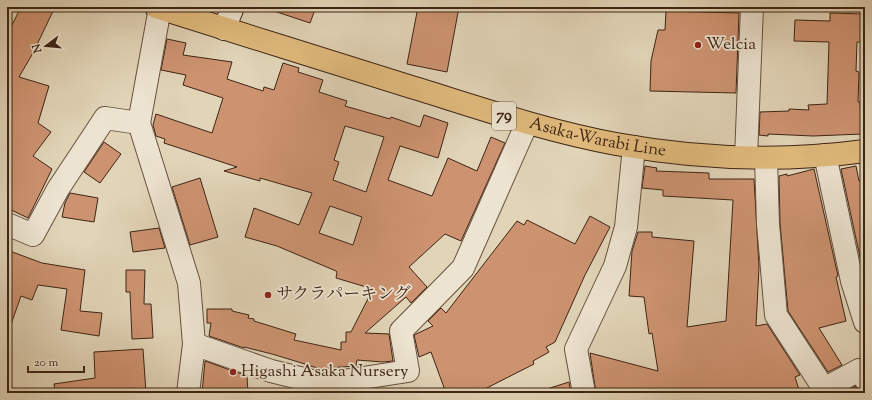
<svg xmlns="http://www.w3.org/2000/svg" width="872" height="400" font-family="'Sorts Mill Goudy','Noto Serif JP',serif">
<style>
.building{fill:#cd9371;stroke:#3e2415;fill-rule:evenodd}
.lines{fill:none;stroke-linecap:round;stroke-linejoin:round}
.street-casing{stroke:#67503e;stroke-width:24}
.secondary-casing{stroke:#3e2415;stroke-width:24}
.primary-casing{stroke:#3e2415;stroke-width:24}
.street{stroke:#ece3d0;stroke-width:22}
.secondary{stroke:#ece3d0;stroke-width:22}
.primary{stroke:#e0ba7c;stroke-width:22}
.poi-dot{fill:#8f2418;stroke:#ece3d0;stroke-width:1.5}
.labels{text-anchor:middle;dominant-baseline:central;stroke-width:3.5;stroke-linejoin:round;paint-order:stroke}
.shield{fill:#ece3d0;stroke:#725d4d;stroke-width:1}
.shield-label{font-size:16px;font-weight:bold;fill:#3e2415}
.poi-label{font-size:17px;fill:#3e2415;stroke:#ece3d0;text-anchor:start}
.street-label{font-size:17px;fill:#3e2415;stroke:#ece3d0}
</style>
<rect width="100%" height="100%" fill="#e1d4b7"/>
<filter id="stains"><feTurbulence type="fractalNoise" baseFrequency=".005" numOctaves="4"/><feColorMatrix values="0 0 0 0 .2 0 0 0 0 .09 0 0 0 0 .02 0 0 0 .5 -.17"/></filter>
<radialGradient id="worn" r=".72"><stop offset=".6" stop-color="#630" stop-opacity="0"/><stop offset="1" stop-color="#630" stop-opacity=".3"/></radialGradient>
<!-- building -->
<path class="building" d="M21,7H55L33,53L19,77L49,86L38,123L51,132L33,156L52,169L28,218L7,208V35Z
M271,7H316L310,23L271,10Z
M418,7H459L447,72L407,64Z
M666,11L739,13L736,93L650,91L651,61L658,30H665Z
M830,13L865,14V42H857L856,71L859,72L858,102H860L862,134L813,136L768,134V136L759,135L760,112L789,111V109L809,110L808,105L827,104L829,42L794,41L795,20L830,21Z
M167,39L186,43L183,55L232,62L227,79L263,91L264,87L274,90L283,63L299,68L298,72L323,80L319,92L347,101L345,106L390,119L391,117L420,127L424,115L448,123L438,158L400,146L388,180L432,196L448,158L477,171L491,137L505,143L461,241L445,234L409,267L427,287L411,303L406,297L365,333L389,334L393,361L383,362L357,360L356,366L328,368V370L305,365V364L272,354L244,347V348L209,336L211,323H207V309H232V311L249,315L248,318L254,319V321L296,334L294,340L341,350V342H346V332H351L373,289L336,278L337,272L336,271L277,246L245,237L254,208L299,225L312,193L260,178V181L224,171L237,167L164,143L165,139L156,136L153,125L156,114L212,133L223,98L183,85L186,75L161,70ZM345,126L384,137L366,192L333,180L339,162L334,160ZM330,206L362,217L353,245L319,233Z
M104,142L121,154L100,183L84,172Z
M645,166L657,168L656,171L709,173V179H754L759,267L756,326L767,324L800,375L795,377L800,393H596L590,353L658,371L652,333L649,334L644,297L629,296L632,251L638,232H652V237L694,241L687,327L726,321L733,200L663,196V190L642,188Z
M856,166L859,181L865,180V271H863L841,169Z
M814,169L838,276L836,277L846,321L819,328L842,365L828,372L788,311L780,223L779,176L787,174V176Z
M200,178L218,237L190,245L172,187Z
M70,193L98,198L94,222L62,217L65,203Z
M590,216L610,227L585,275L555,342L546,347L549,352L533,361L534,364L477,393H446L431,352L419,357L414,335L433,326L428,321L441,308L446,313L517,221L524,225L527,220L575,244Z
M159,228L165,248L133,252L130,232Z
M7,250L42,263L85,270L80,311L102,313L99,336L61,330L67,289L38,285L32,300L21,296L9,330H7Z
M126,270H145L144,304H151L153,338L132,339L130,292H126Z
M143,349L146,393H55L54,384L95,378L94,352Z
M205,361L247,376L248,393H202Z
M569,382L571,393H548L547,389Z
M855,386L859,393H843Z"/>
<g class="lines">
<defs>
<path id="street" d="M160,8L139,123L189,283L194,344L188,393
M825,155L852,281L865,322
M746,157L752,7
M766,158L768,224L776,315L824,389L859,370L865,379
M7,224L33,235L58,189L105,118L139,123
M194,344L271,371L324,384L408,371L401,331L463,268L527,123
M584,393L576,349L615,266L626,227L634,147"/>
<path id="secondary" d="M224,29L233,7"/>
<g id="primary">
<path id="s1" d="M156,7C240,33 324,60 408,86C477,107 545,131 616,144C698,159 783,162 865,151"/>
</g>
</defs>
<!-- street casing -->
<use href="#street" class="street-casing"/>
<!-- secondary casing -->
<use href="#secondary" class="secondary-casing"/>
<!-- primary casing -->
<use href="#primary" class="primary-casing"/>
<!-- street -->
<use href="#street" class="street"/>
<!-- secondary -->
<use href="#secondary" class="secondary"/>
<!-- primary -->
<use href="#primary" class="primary"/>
</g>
<!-- markers -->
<g class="poi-dot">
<circle cx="698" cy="45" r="4"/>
<circle cx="268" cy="295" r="4"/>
<circle cx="233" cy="372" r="4"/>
</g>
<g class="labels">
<!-- shield labels -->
<rect class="shield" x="492" y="102" width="24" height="28" rx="3"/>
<g class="shield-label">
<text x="504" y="116">79</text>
</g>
<!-- poi labels -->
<g class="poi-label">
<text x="706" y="45">Welcia</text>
<text x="276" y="295">サクラパーキング</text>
<text x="241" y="372">Higashi Asaka Nursery</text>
</g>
<!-- street labels -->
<g class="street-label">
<text stroke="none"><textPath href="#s1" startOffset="461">Asaka-Warabi Line</textPath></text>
</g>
</g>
<!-- margin -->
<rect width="872" height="400" fill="none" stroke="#e1d4b7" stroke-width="24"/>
<rect x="8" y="8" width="856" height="384" fill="none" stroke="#3e2415" stroke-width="2"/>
<rect x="12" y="12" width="848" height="376" fill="none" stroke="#3e2415"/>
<!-- north arrow -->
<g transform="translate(46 46) rotate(254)" stroke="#ece3d0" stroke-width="3" paint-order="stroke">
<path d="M0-3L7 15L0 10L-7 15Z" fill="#3e2415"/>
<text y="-6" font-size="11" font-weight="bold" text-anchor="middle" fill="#3e2415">N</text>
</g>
<!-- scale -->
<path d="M28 366v6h56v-6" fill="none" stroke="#3e2415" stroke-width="2"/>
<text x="34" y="366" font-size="12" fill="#3e2415" stroke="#ece3d0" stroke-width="3" paint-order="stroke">20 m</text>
<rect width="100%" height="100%" filter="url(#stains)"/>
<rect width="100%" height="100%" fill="url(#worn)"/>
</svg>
